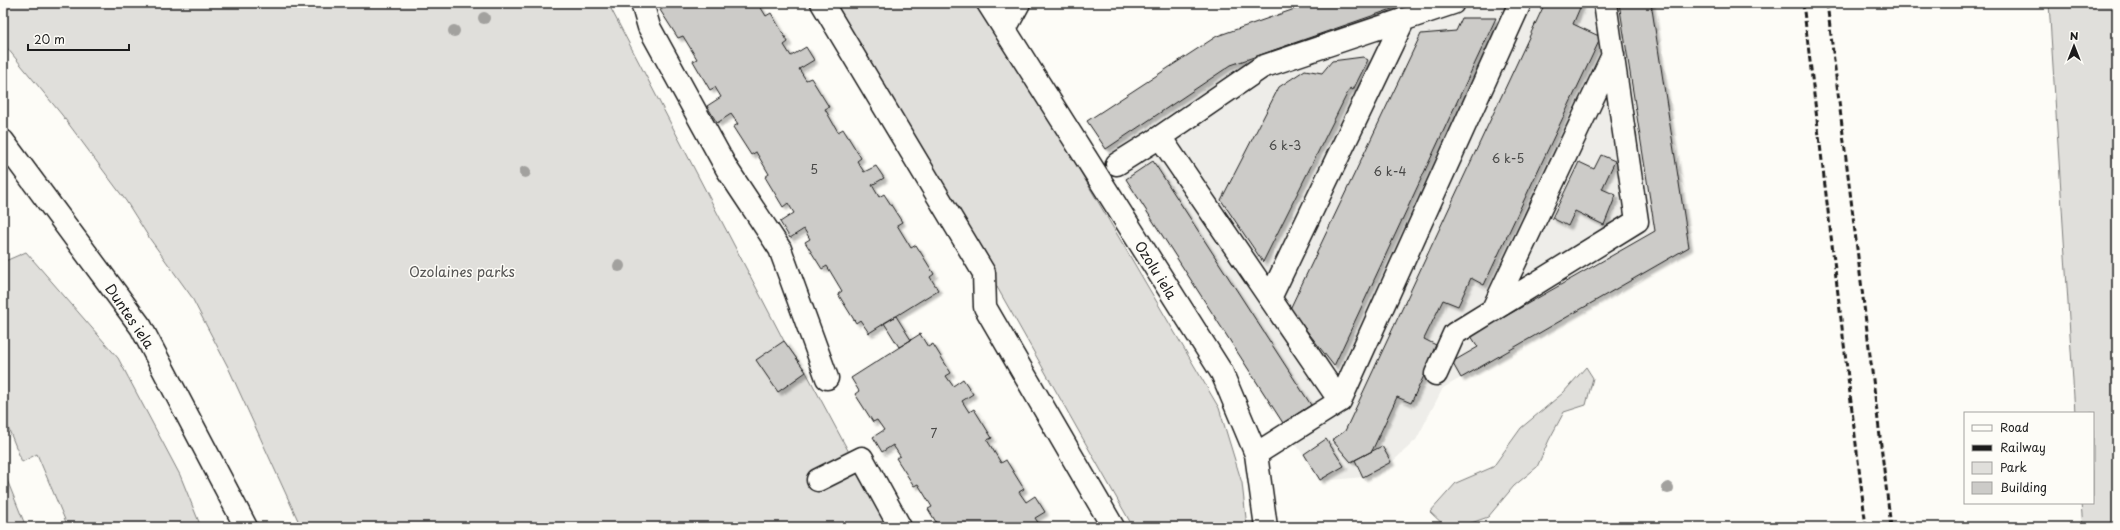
<svg xmlns="http://www.w3.org/2000/svg" width="2120" height="530" font-family="'Playpen Sans',sans-serif">
<style>
.built{fill:#eeede9}
.green{fill:#e0dfdb;stroke:#7e7e7c}
.building{fill:#cccbc8;stroke:#1c1c1c;filter:url(#shadow)}
.lines{fill:none;stroke-linecap:round;stroke-linejoin:round}
.minor-casing{stroke:#1c1c1c;stroke-width:25}
.major-casing{stroke:#1c1c1c;stroke-width:25}
.minor{stroke:#fdfcf7;stroke-width:22}
.major{stroke:#fdfcf7;stroke-width:22}
.rail{stroke:#1c1c1c;stroke-width:3;stroke-dasharray:6 3;stroke-linecap:butt}
.tree{fill:#a2a19e}
.labels{text-anchor:middle;dominant-baseline:central;stroke-width:3;stroke-linejoin:round;paint-order:stroke}
.number-label{font-size:12px;fill:#484847}
.street-label{font-size:14px;fill:#1c1c1c;stroke:#fdfcf7}
.park-label{font-size:14px;fill:#575655;stroke:#fdfcf7}
</style>
<defs>
<filter id="shadow"><feDropShadow dx="3.5" dy="3.5" stdDeviation="1" flood-color="#0004"/></filter>
</defs>
<rect width="100%" height="100%" fill="#fdfcf7"/>
<filter id="ink" filterUnits="userSpaceOnUse"><feTurbulence type="fractalNoise" baseFrequency=".025" numOctaves="2"/><feDisplacementMap in="SourceGraphic" scale="8" xChannelSelector="R" yChannelSelector="G"/><feConvolveMatrix kernelMatrix="1 2 1 2 8 2 1 2 1" color-interpolation-filters="sRGB"/></filter>
<g filter="url(#ink)">
<!-- built -->
<path class="built" d="M1311,3H1651L1689,248L1443,388L1416,440L1391,463L1364,477L1320,481L1087,121L1217,36Z"/>
<!-- green -->
<path class="green" d="M3,3H608L784,341L806,372L889,527H301L228,367L191,296L150,239L126,201L62,115L3,43Z
M836,3H976L1053,125L1219,408L1242,483L1247,527H1133Z
M2049,3H2117V527H2083L2081,503H2093V413H2075Z
M26,252L118,358L180,475L201,527H68L37,454L22,462L3,415V262Z
M1586,367L1593,378L1586,405L1564,412L1549,440L1537,467L1514,486L1488,517L1460,527H1446L1430,512L1456,483L1493,467L1521,428L1563,393Z
M3,470L26,527H3Z"/>
<!-- building -->
<path class="building" d="M662,3H758L766,16L771,13L788,42L784,45L791,56L806,47L814,60L799,69L806,80L811,78L829,107L825,109L838,132L843,129L861,158L857,161L864,172L876,166L884,178L872,185L879,197L884,194L902,222L897,225L911,248L916,245L934,274L930,277L938,290L869,333L860,320L856,323L838,294L842,291L827,266L822,269L805,242L810,239L804,229L790,238L780,222L794,213L788,203L783,207L765,177L769,174L756,152L751,155L733,127L738,124L731,114L717,123L707,106L721,97L715,87L710,90L693,61L697,59L683,36L678,38L660,10L665,8Z
M1312,3H1409L1231,65L1106,149L1087,121L1217,36Z
M1545,3H1582L1573,24L1601,37L1484,285L1471,278L1458,306L1443,300L1424,339L1438,346L1411,403L1397,397L1372,451L1351,462L1332,440L1345,431Z
M1619,3H1651L1689,247L1461,378L1452,362L1478,347L1471,336L1655,231Z
M1462,18H1496L1334,366L1290,309L1421,34L1456,31Z
M1363,57L1368,60L1353,90L1350,88L1263,262L1221,200L1279,87L1305,70L1322,73L1332,61Z
M1601,155L1615,161L1602,189L1616,195L1604,225L1575,211L1568,226L1552,218L1579,162L1594,169Z
M1153,161L1311,405L1283,423L1126,179Z
M896,316L911,340L899,347L884,323Z
M920,334L928,347L933,344L951,373L946,376L953,386L963,379L973,394L962,401L969,412L974,409L992,438L987,440L1001,463L1006,460L1024,489L1019,492L1026,502L1035,496L1045,512L1035,518L1041,527H939L928,509L932,507L918,484L914,486L896,458L900,456L893,445L882,452L873,437L884,430L877,420L873,422L855,394L859,391L851,378Z
M784,341L806,372L778,392L756,360Z
M1326,439L1344,466L1320,480L1304,454Z
M1382,446L1391,462L1363,477L1355,460Z"/>
<g class="lines">
<defs>
<path id="minor" d="M642,3L649,27L727,169L780,249L827,378
M822,3L984,273L985,307L1113,527
M988,3L1222,373L1256,454L1266,527
M1005,29L1019,3
M1117,164L1160,137
M1270,298L1404,19
M1492,311L1613,55
M1436,374L1454,334L1637,221L1605,3
M1340,401L1520,3
M1256,454L1340,401L1160,137L1262,67L1453,3
M818,480L862,458L900,527"/>
<path id="major" d="M3,141L141,327L246,527"/>
</defs>
<!-- minor casing -->
<use href="#minor" class="minor-casing"/>
<!-- major casing -->
<use href="#major" class="major-casing"/>
<!-- minor -->
<use href="#minor" class="minor"/>
<!-- major -->
<use href="#major" class="major"/>
<!-- rail -->
<path class="rail" d="M1803,3L1866,527
M1827,3L1891,527"/>
</g>
<!-- trees -->
<g class="tree">
<circle cx="484" cy="18" r="6"/>
<circle cx="454" cy="31" r="6"/>
<circle cx="525" cy="172" r="6"/>
<circle cx="619" cy="266" r="6"/>
<circle cx="1668" cy="488" r="6"/>
</g>
</g>
<g class="labels">
<!-- number labels -->
<g class="number-label">
<text x="1285" y="145">6 k-3</text>
<text x="1508" y="158">6 k-5</text>
<text x="814" y="169">5</text>
<text x="1390" y="171">6 k-4</text>
<text x="934" y="433">7</text>
</g>
<!-- street labels -->
<g class="street-label">
<text transform="translate(1156 270) rotate(58)">Ozolu iela</text>
<text transform="translate(130 316) rotate(56)">Duntes iela</text>
</g>
<!-- park labels -->
<g class="park-label">
<text x="462" y="271">Ozolaines parks</text>
</g>
</g>
<!-- margin -->
<rect width="2120" height="530" fill="none" stroke="#fdfcf7" stroke-width="16"/>
<rect x="8" y="8" width="2104" height="514" fill="none" stroke="#1c1c1c" stroke-width="1.5" filter="url(#ink)"/>
<!-- legend -->
<rect x="1964" y="412" width="130" height="92" fill="#fdfcf7" stroke="#a3a29f"/>
<rect x="1972" y="425" width="20" height="6" fill="#fdfcf7" stroke="#a3a29f"/>
<text x="2000" y="432" font-size="12" fill="#1c1c1c">Road</text>
<rect x="1972" y="445" width="20" height="6" fill="#1c1c1c" stroke="#a3a29f"/>
<text x="2000" y="452" font-size="12" fill="#1c1c1c">Railway</text>
<rect x="1972" y="462" width="20" height="12" fill="#e0dfdb" stroke="#a3a29f"/>
<text x="2000" y="472" font-size="12" fill="#1c1c1c">Park</text>
<rect x="1972" y="482" width="20" height="12" fill="#cccbc8" stroke="#a3a29f"/>
<text x="2000" y="492" font-size="12" fill="#1c1c1c">Building</text>
<!-- north arrow -->
<g transform="translate(2074 46)" stroke="#fdfcf7" stroke-width="3" paint-order="stroke">
<path d="M0-3L7 15L0 10L-7 15Z" fill="#1c1c1c"/>
<text y="-6" font-size="11" font-weight="bold" text-anchor="middle" fill="#1c1c1c">N</text>
</g>
<!-- scale -->
<path d="M28 44v6h101v-6" fill="none" stroke="#1c1c1c" stroke-width="2"/>
<text x="34" y="44" font-size="12" fill="#1c1c1c" stroke="#fdfcf7" stroke-width="3" paint-order="stroke">20 m</text>
</svg>
